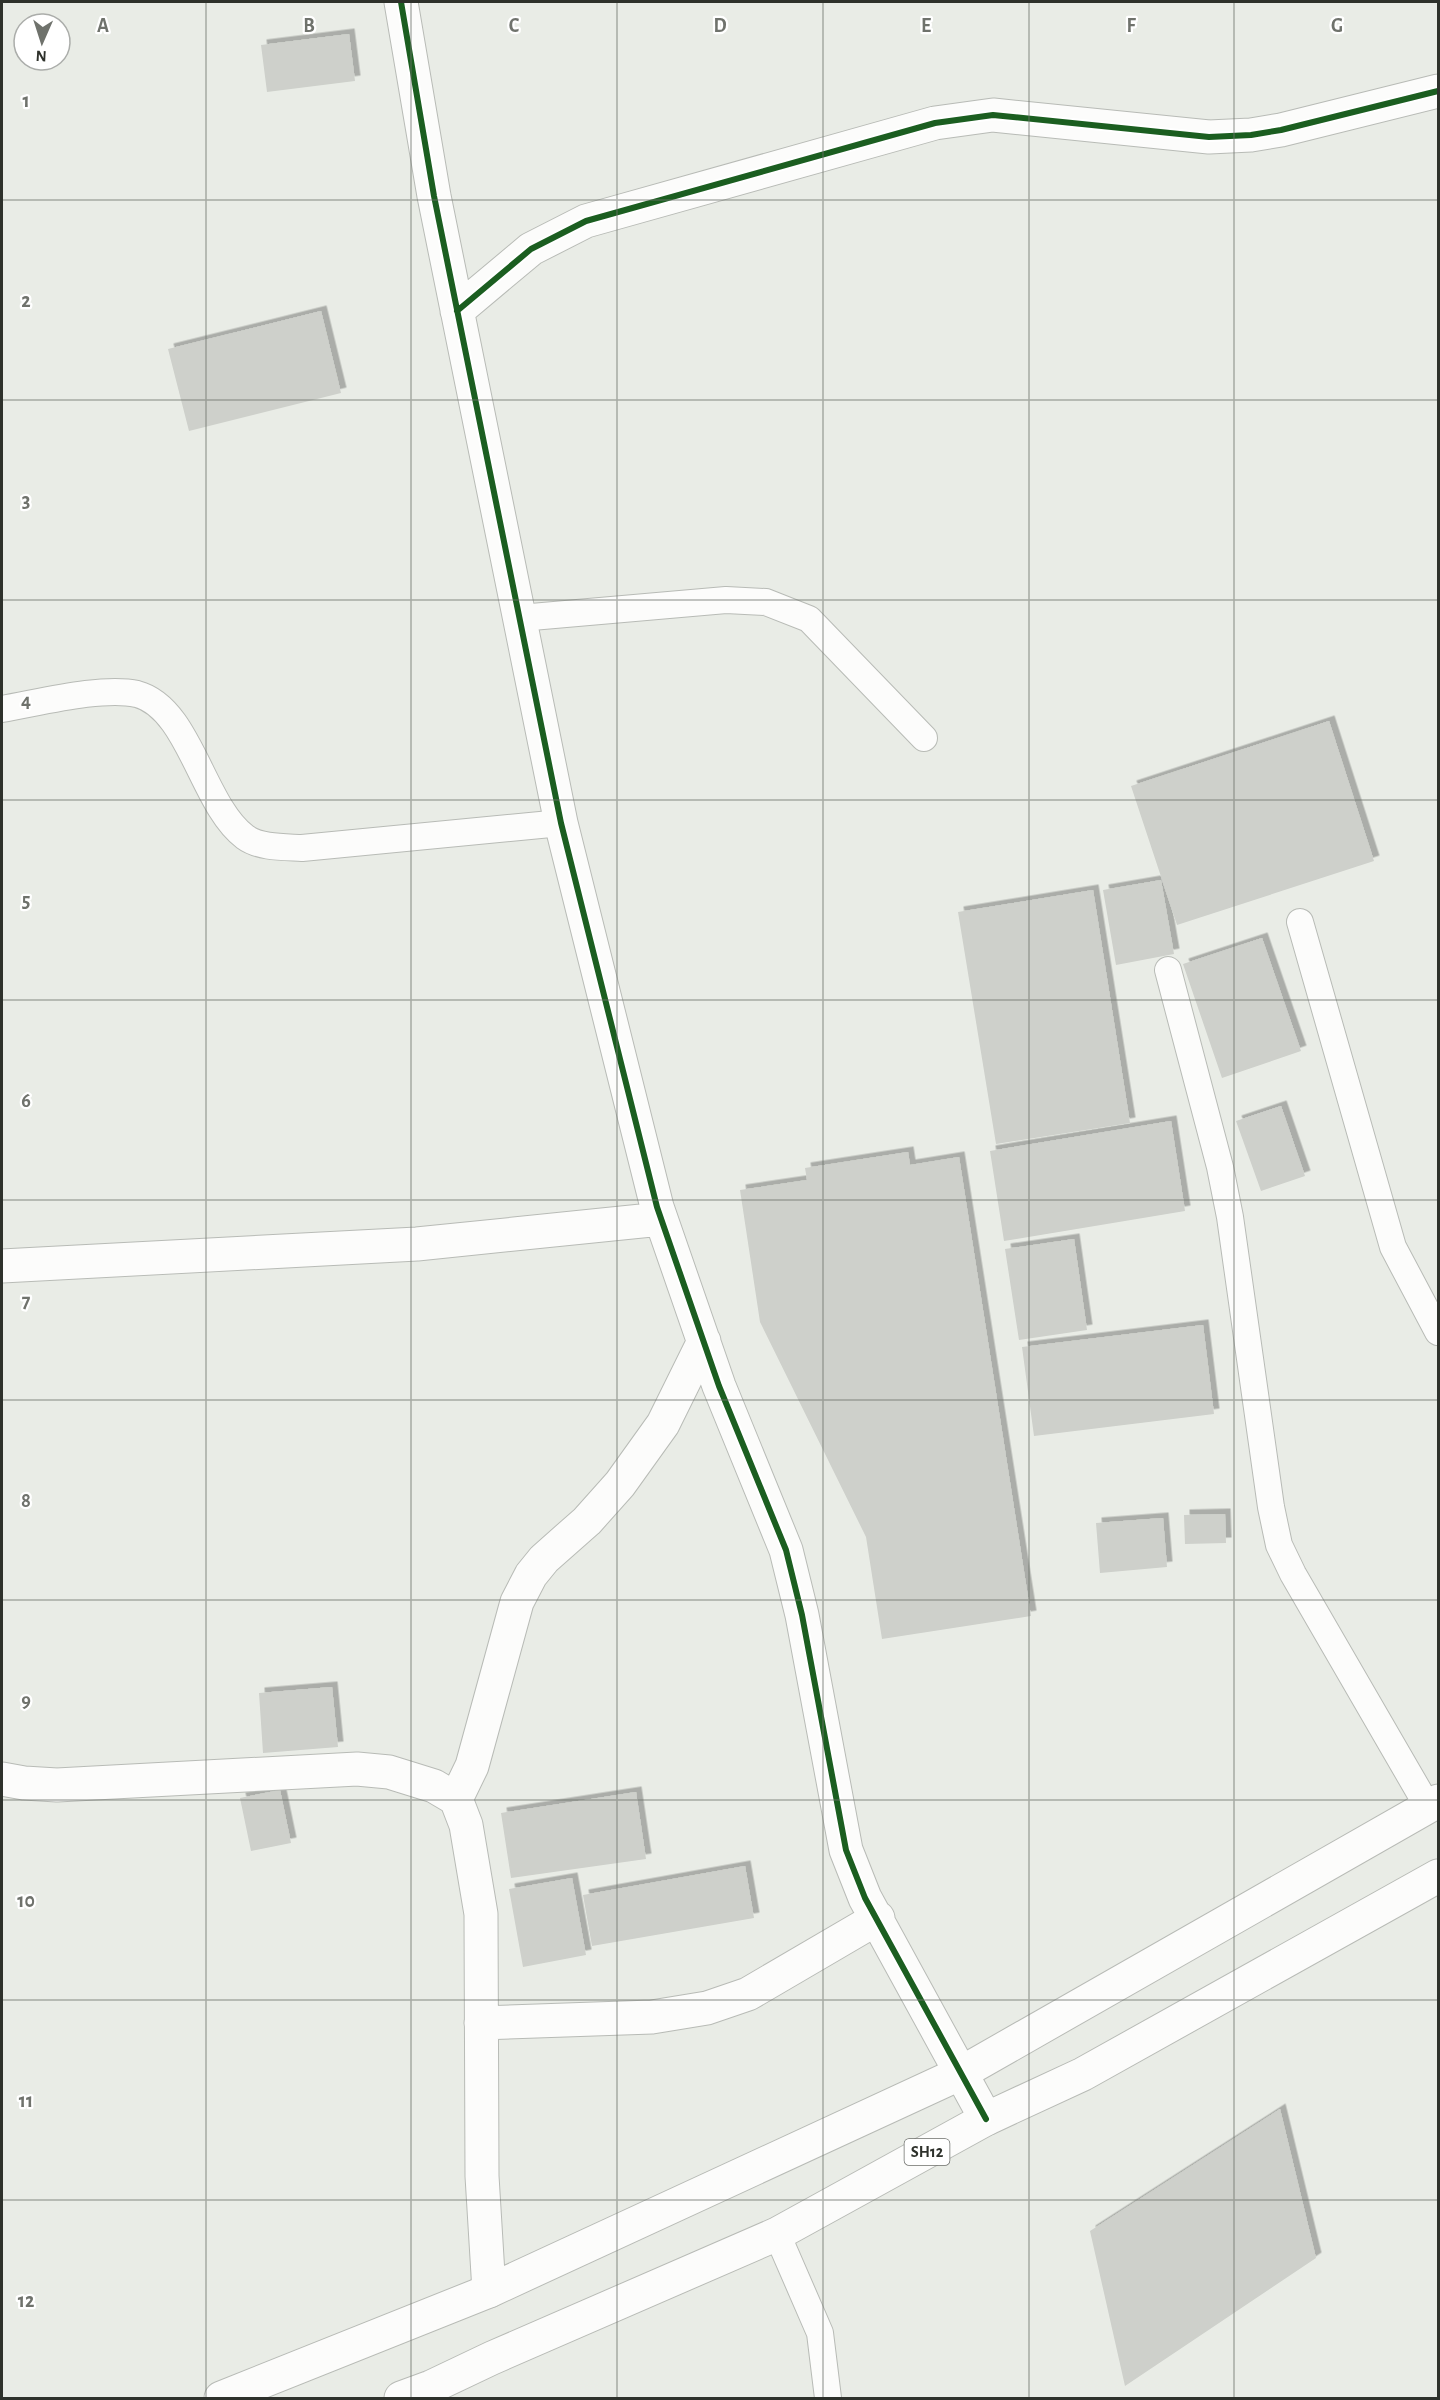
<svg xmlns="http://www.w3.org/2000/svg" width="1440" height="2400" font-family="'Alegreya Sans',sans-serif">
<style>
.building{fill:#ced0cb;filter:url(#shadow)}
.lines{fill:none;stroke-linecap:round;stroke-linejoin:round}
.lane-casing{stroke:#b8bbb6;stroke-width:28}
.street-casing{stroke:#b8bbb6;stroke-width:35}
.primary-casing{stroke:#b8bbb6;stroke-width:35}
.lane{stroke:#fcfcfb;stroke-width:26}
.street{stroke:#fcfcfb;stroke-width:33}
.primary{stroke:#fcfcfb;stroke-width:33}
.cycleway-casing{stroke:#fff;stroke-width:10}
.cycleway{stroke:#1b5e20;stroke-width:6}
.grid{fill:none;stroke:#6f726c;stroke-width:1.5;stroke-opacity:0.55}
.labels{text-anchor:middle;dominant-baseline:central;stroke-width:4.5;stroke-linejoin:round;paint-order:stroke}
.shield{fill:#fff;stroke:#6d6f6b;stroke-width:1.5}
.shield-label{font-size:16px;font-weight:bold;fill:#2e312b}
.grid-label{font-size:20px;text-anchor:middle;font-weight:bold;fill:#6f726c;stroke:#fff;stroke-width:4.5;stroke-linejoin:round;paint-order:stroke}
</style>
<defs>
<filter id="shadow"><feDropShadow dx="5.5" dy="-5.5" stdDeviation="0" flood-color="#0004"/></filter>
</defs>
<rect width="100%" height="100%" fill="#e9ece6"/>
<!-- building -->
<path class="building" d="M349,34L355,81L267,92L261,45Z
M321,311L341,393L189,431L168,349Z
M1329,721L1374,861L1177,925L1131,786Z
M1161,880L1174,954L1116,965L1103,890Z
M1093,890L1130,1123L996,1144L958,912Z
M1262,938L1301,1051L1222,1078L1183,964Z
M1281,1106L1305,1176L1261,1191L1236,1121Z
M1171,1121L1185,1211L1004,1241L990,1151Z
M908,1152L910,1165L959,1157L1031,1616L882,1639L866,1537L760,1322L740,1190L807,1180L805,1168Z
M1074,1239L1087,1330L1019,1340L1005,1249Z
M1203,1325L1214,1414L1034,1436L1022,1347Z
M1225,1514L1226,1543L1185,1544L1184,1515Z
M1163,1518L1167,1567L1100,1573L1096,1523Z
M332,1687L338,1747L263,1753L259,1693Z
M280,1790L291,1843L251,1851L240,1798Z
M636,1792L646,1859L511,1878L501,1813Z
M745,1866L754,1918L592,1946L583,1895Z
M572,1878L586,1955L523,1967L509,1889Z
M1280,2109L1316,2258L1125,2386L1090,2231Z"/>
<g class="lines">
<defs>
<path id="lane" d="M520,618L726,600L766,602L809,619L924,738
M2,709C38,703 102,686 137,694C190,708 202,805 245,837C260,848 285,847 302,848L561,823
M1300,922L1393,1247L1438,1332
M1168,970L1220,1167L1230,1217L1271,1507L1279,1545L1293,1574L1428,1807
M777,2234L820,2333L828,2398"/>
<path id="street" d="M401,2L434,196L561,823L657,1207L719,1386L786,1550L802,1615L846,1850L865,1898L986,2119
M457,311L531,249L586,221L935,123L993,115L1209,137L1251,135L1281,130L1438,91
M2,1266L417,1244L661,1219
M2,1779L24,1783L57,1785L357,1769L389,1772L434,1786L456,1799L466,1825L481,1914L482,2176L489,2291
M456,1799L472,1766L517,1602L531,1575L544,1559L587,1521L620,1484L663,1424L704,1341
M481,2023L652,2017L707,2008L748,1994L878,1918"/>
<path id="primary" d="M221,2398L489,2291L961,2073L1438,1801
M401,2398L431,2387L492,2358L777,2234L986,2119L1083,2074L1438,1876"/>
</defs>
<!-- lane casing -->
<use href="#lane" class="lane-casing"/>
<!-- street casing -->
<use href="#street" class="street-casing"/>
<!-- primary casing -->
<use href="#primary" class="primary-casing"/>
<!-- lane -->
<use href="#lane" class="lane"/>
<!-- street -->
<use href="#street" class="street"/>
<!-- primary -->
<use href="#primary" class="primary"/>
<defs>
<path id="cycleway" d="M401,2L434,196L561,823L657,1207L719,1386L786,1550L802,1615L846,1850L865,1898L986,2119
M457,311L531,249L586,221L935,123L993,115L1209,137L1251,135L1281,130L1438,91"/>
</defs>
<!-- cycleway casing -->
<use href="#cycleway" class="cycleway-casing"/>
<!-- cycleway -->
<use href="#cycleway" class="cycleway"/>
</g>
<!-- grid -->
<path class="grid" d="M206,2V2398M411,2V2398M617,2V2398M823,2V2398M1029,2V2398M1234,2V2398M2,200H1438M2,400H1438M2,600H1438M2,800H1438M2,1000H1438M2,1200H1438M2,1400H1438M2,1600H1438M2,1800H1438M2,2000H1438M2,2200H1438"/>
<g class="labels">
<!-- shield labels -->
<rect class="shield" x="904.5" y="2139" width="45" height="26" rx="4.5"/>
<g class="shield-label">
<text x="927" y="2152">SH12</text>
</g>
</g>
<g class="grid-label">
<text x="103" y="32">A</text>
<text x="309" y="32">B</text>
<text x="514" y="32">C</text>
<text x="720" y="32">D</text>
<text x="926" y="32">E</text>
<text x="1131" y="32">F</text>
<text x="1337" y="32">G</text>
<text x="26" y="107">1</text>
<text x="26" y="307">2</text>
<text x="26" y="507">3</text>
<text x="26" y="707">4</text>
<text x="26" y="907">5</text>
<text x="26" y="1107">6</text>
<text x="26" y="1307">7</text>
<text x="26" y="1507">8</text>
<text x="26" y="1707">9</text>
<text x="26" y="1907">10</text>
<text x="26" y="2107">11</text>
<text x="26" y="2307">12</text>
</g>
<!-- border -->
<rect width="1440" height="2400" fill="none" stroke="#2e312b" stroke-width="6"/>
<!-- north arrow -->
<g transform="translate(42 42) rotate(183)"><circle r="28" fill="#ffffff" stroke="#abadaa" stroke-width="1.5"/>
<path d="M0-4.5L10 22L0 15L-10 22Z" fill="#6f726c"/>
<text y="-9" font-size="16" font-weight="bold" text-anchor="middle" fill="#2e312b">N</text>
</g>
</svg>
